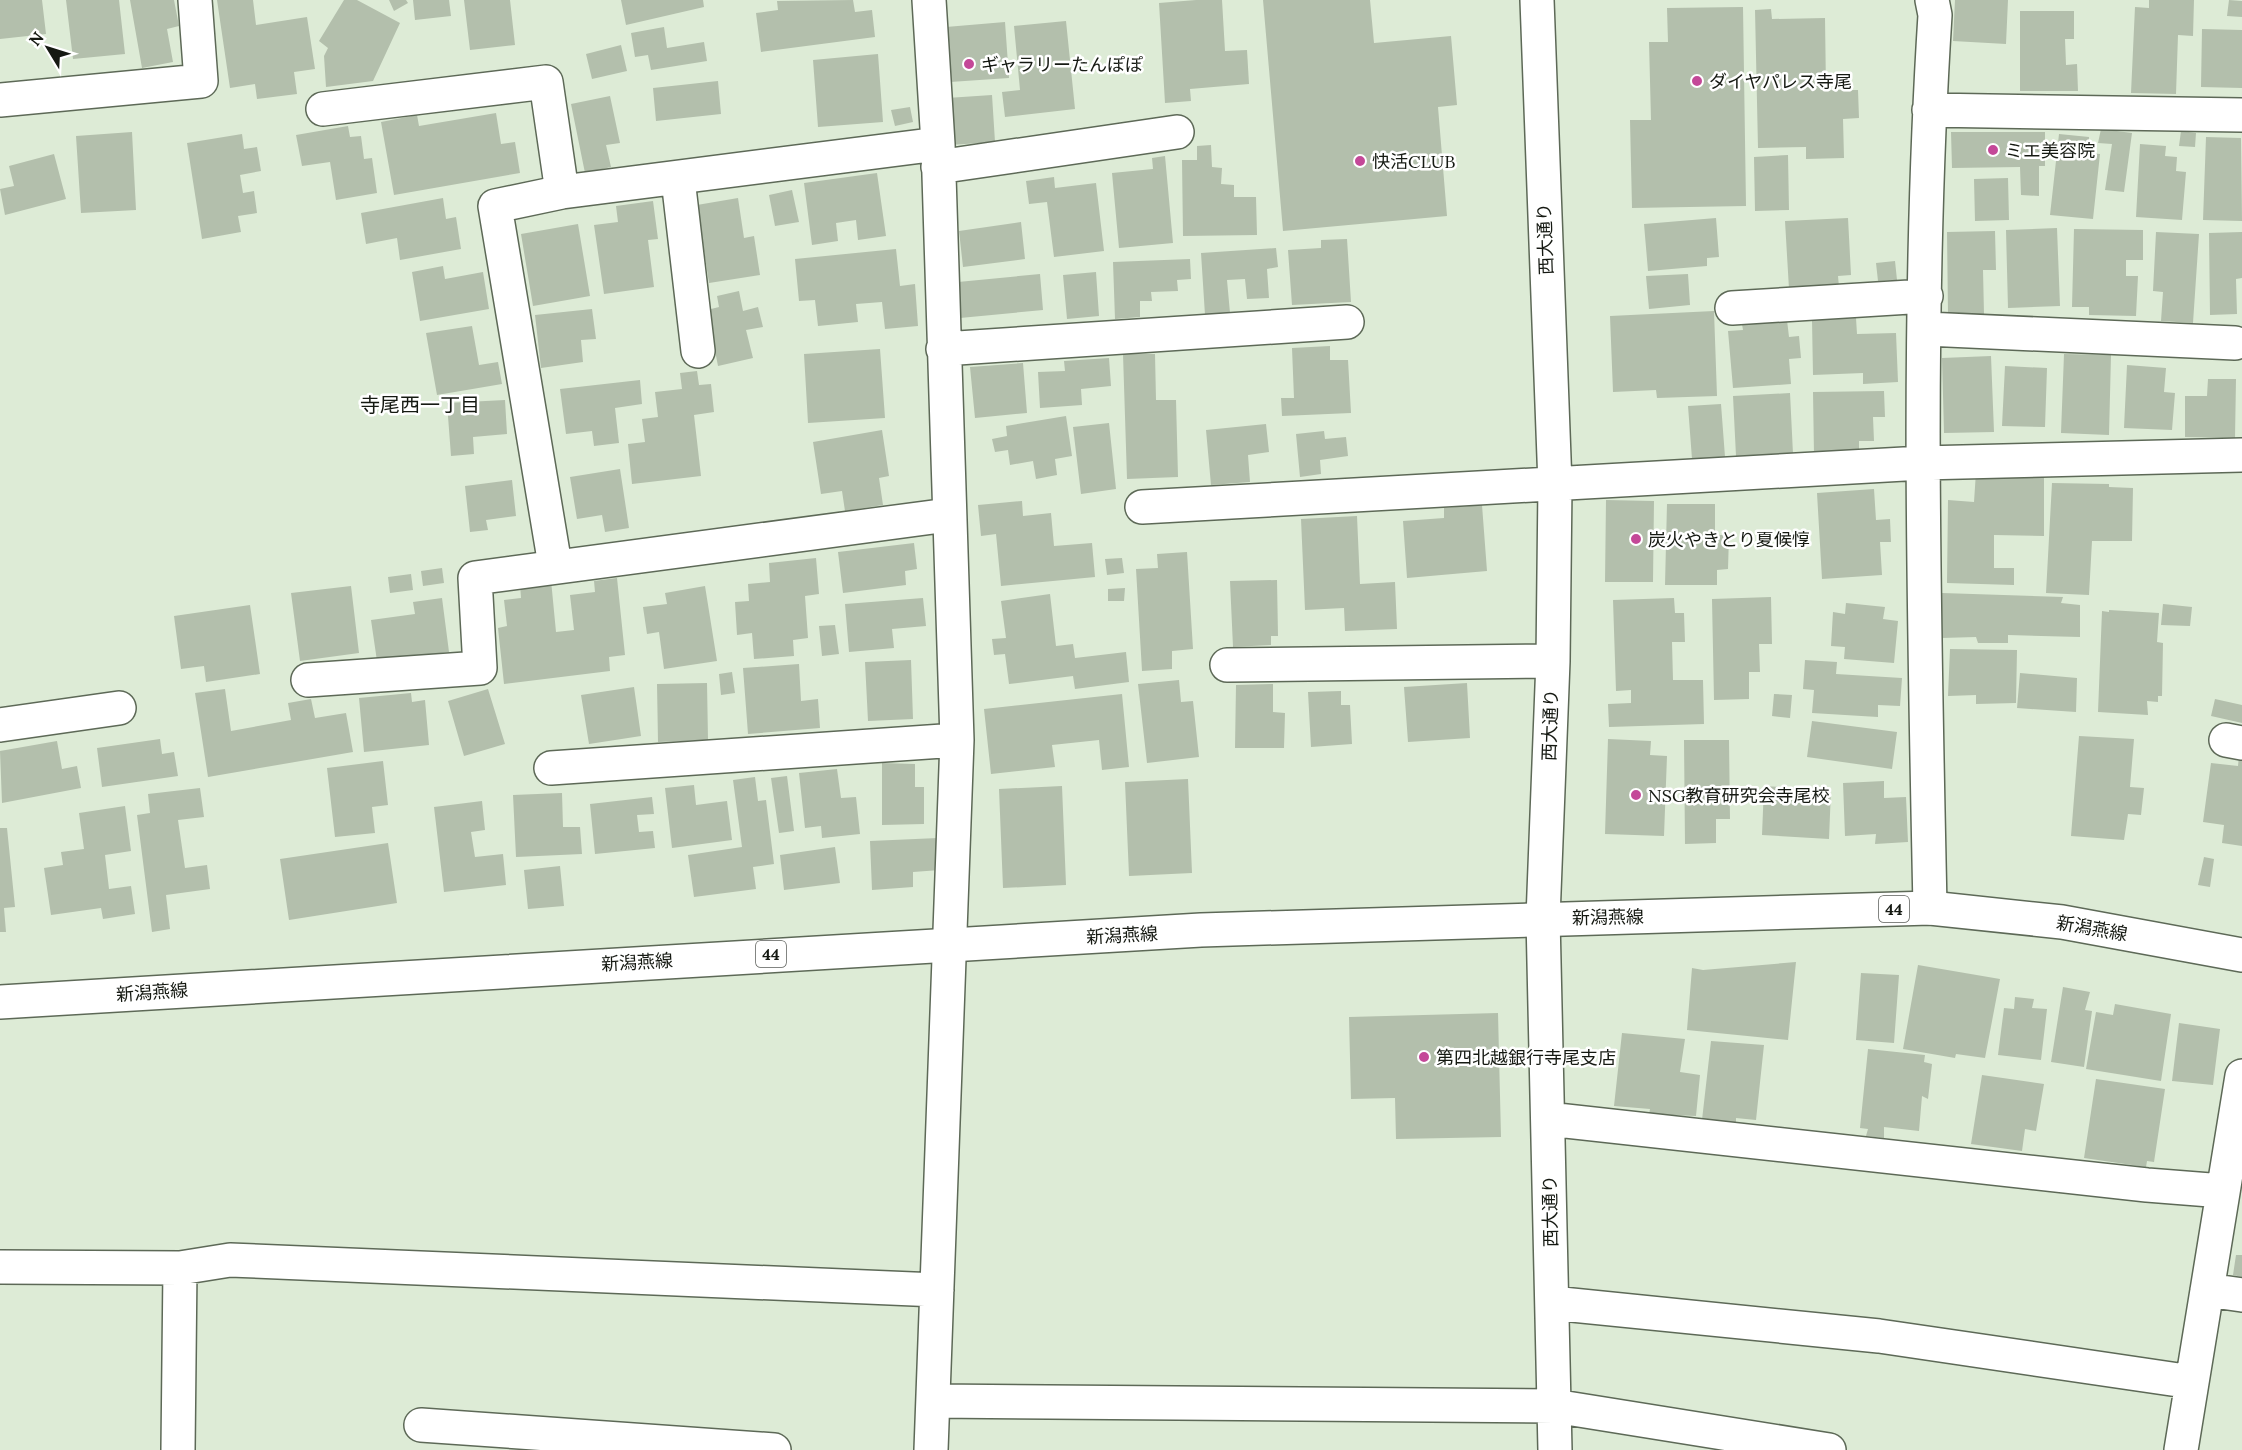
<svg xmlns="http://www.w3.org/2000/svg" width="2242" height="1450" font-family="Lora,'Noto Sans JP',serif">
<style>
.building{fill:#b3bfac}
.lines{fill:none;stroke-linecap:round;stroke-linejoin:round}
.minor-casing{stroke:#5d6957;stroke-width:36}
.major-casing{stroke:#5d6957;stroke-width:36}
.minor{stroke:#fff;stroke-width:33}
.major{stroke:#fff;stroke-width:33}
.poi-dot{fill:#c44898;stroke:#fff;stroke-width:2}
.labels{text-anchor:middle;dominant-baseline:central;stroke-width:5;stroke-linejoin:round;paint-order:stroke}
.shield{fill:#fff;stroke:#5b5e59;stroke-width:1.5}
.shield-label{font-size:16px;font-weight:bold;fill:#151912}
.poi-label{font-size:18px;fill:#151912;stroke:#fff;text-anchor:start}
.street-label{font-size:18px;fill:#151912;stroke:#fff}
.neighbourhood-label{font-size:20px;fill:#151912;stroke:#fff}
</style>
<rect width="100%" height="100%" fill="#ddebd6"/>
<!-- building -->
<path class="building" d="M0,0H42L46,34L0,39Z
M66,0H119L125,54L73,59Z
M130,0H174L179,26L167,29L173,62L142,68Z
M217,0H253L256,25L307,17L315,69L294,72L297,94L257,99L255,84L230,88Z
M344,0H357L400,23L373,81L326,87L324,56L328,48L319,41Z
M389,0H406L408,3L394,11Z
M413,0H449L451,16L415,20Z
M464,0H510L515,45L470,50Z
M621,0H703L704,7L626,25Z
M853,0L855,12L872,10L875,37L761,52L756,13L778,10L777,1Z
M1196,0H1222L1225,51L1247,50L1249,84L1190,89L1191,101L1165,103L1159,3Z
M1263,0H1370L1374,43L1451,36L1457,105L1438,107L1447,216L1283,231Z
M1955,0H2008L2006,44L1953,41Z
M2149,0H2194L2193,36L2178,35L2176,94L2131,93L2135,7L2149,8Z
M2229,0L2242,1V17L2227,16Z
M1743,7L1746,206L1632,208L1630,120H1651L1649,42H1668L1667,8Z
M1771,9L1772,19L1825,18L1826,90H1858L1859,118L1843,119L1844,158L1806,159V147L1758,148L1755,10Z
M2020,11H2074V39H2065L2066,65L2077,64L2078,91H2020Z
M1066,21L1075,109L1005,117L1002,92L1020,90L1014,26Z
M1005,22L1009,78L950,82L946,27Z
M664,27L667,48L704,42L707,61L651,70L648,55L635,57L631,33Z
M2202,29L2242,30V88L2201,87Z
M621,45L627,71L592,79L586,54Z
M878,54L883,122L818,127L813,60Z
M718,81L721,114L656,121L653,88Z
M992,95L995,142L950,145L947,98Z
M610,96L620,143L606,145L611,167L585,173L571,104Z
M910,107L913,122L895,126L891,110Z
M496,113L501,144L515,142L520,173L394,195L381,122L417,115L419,126Z
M348,126L350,137L361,136L364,159L372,158L377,193L336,200L330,162L302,166L296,135Z
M2101,129L2132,133L2124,192L2105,190L2112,144L2098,143Z
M2181,131L2196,133L2195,147L2179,146Z
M132,132L136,210L81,213L76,136Z
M1951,132H2045V166H2039V196L2021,195L2020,167L1952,168Z
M242,134L244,149L257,147L261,171L240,175L243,193L254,191L257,213L238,216L241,232L202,239L187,143Z
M2059,134L2089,137L2088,153L2100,154L2093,219L2050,215Z
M2206,137L2241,138L2242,221L2203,220Z
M2140,144L2166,146L2165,156L2177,157L2176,171L2186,172L2182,220L2136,217Z
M1211,145L1212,167L1222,168L1221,184L1234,185V197H1256L1257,235L1183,236L1182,160H1197V146Z
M54,154L66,199L5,215L0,189L14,186L9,166Z
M1788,155L1789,210L1755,211L1754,157Z
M1165,156L1173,243L1119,248L1112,173L1153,169L1152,158Z
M877,173L886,236L858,240L856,220L836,223L838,241L812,245L804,183Z
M1054,177L1055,188L1096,183L1104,251L1054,257L1047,202L1029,204L1026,181Z
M2008,178L2009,220L1975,221L1974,179Z
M792,190L799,222L775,226L769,195Z
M443,198L446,219L456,217L461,249L400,260L397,238L366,244L361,213Z
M738,198L744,238L754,236L760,275L709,283L697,205Z
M653,201L658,239L648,240L654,287L604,294L594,225L618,222L616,206Z
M1716,218L1719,257L1707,258V266L1648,271L1644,224Z
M1848,218L1851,275L1838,276L1839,287L1789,289L1785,221Z
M1021,222L1025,259L963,267L959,231Z
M578,224L590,296L533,306L521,234Z
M2057,228L2060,306L2008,308L2006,230Z
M2074,229L2143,230V260H2126V276H2138L2136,316L2089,315V307H2072Z
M1995,231L1996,270H1983L1984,314H1948L1947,232Z
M2156,232L2199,234L2193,323L2161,321L2163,292L2153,291Z
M2242,232V278L2236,279L2237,314L2210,315L2209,233Z
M1347,239L1351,302L1292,305L1288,250L1321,248V240Z
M1276,248L1278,267L1267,269L1269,298L1247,299L1245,279L1227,280L1230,313L1205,315L1201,253Z
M896,249L900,286L915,284L918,326L885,329L882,302L856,304L858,322L818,326L815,300L799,301L795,259Z
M1190,259L1191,279L1177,280L1178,291L1151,292L1152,301H1140V317L1115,319L1113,262Z
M1895,261L1897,280L1878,281L1876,263Z
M443,266L445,279L483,272L489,309L420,321L412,272Z
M1096,272L1099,316L1067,319L1063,275Z
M1040,274L1043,310L960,318L958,282Z
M1688,274L1690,305L1649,309L1646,276Z
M739,291L743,311L758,307L763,327L746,330L753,358L718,366L707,310L719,307L717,296Z
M592,309L596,339L581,340L583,362L541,368L535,315Z
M1714,311L1717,396L1657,398L1656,390L1613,392L1610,316Z
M1856,318L1857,334L1896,333L1898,382L1863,384V373L1813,375L1812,320Z
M1787,320L1789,337L1799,336L1801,358L1789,359L1791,384L1733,388L1728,331L1743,330L1742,324Z
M472,326L479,365L498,362L502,384L437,395L426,333Z
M1330,346V360H1348L1351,413L1282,416L1281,398H1294L1292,348Z
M880,349L885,418L808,423L804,354Z
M1123,354H1155L1156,400H1176L1178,477L1127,479Z
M2064,354L2111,355L2109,435L2061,433Z
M1991,356L1994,432L1944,433L1942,358Z
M1109,358L1111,386L1081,389L1082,405L1040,408L1038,372L1065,371L1064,361Z
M1023,363L1027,413L975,418L970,367Z
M2127,365L2166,368L2164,392L2175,393L2172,430L2124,428Z
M2005,366L2047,368L2045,427L2002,426Z
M697,371L699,385L711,384L714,412L694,415L701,476L632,484L628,444L645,442L642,419L658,417L655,392L682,389L680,373Z
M2208,379H2236L2235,438L2185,437V396H2207Z
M640,380L642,404L615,408L619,443L594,446L592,431L566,434L560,389Z
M1884,391L1885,417H1873L1874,441H1859V454L1814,455L1813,392Z
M1790,393L1793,454L1736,456L1733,396Z
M505,400L507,434L473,437L474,454L451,456L447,403Z
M1721,404L1725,457L1692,459L1688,406Z
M1066,416L1072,456L1055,459L1057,475L1036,479L1033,461L1010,465L1008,450L995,452L992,439L1007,436L1006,426Z
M1109,423L1116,489L1081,494L1073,427Z
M1266,424L1269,452L1248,455L1250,482L1211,485L1206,430Z
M882,430L889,476L879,478L883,505L845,511L842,491L821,494L813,442Z
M1324,431L1325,439L1346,437L1348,456L1320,460L1321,474L1300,477L1296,434Z
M620,469L629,528L605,532L602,515L577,519L570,477Z
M1976,472L2044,474V536L1994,535V568H2014V585L1947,583L1948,500L1974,502Z
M512,480L516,516L486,520L488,530L470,532L465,486Z
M2052,483L2109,484V487L2133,488L2132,541H2092L2089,595L2046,593Z
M1874,489L1876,520L1890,519L1891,542H1880L1882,575L1822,579L1817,493Z
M1606,500L1654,501L1653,582H1605Z
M1022,501L1023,516L1051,513L1054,546L1092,543L1095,577L1001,586L996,534L981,536L978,505Z
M1667,504H1715V535H1729L1728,569L1717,570V585H1665Z
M1482,505L1487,571L1407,578L1403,521L1444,518V508Z
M1357,516L1360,584L1395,582L1397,629L1345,631L1344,608L1305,610L1301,519Z
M914,543L917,569L905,571L906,585L843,593L838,552Z
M1187,552L1193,649L1172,651V669L1142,671L1136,569L1158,568L1157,554Z
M816,558L819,594L805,596L808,638L793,640L794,656L754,659L752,633L737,635L735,602L749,601L748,584L770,582L769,563Z
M1122,558L1124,573L1107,575L1105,559Z
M442,568L444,583L423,586L421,571Z
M411,574L413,590L390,593L388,577Z
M617,578L625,655L609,657L610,671L504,684L498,628L507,626L504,600L521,598L520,584L551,580L556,632L574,630L570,595L595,592L594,581Z
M1277,580L1278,636H1271V645L1233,647L1230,581Z
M351,586L359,653L300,661L291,593Z
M705,586L717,661L664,669L659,632L647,634L643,607L667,604L665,593Z
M1125,588L1124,601H1108V589Z
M1942,593L2063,597L2061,603L2080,605V637L2008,635V643H1978L1976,637L1941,638Z
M1050,594L1056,646L1073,644L1075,658L1126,652L1129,682L1075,689L1073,676L1009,684L1005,654L994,655L992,639L1006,638L1001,601Z
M1771,597L1772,644H1759L1760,672H1749V699L1714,700L1712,599Z
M442,598L449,652L377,661L371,620L415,614L413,602Z
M923,598L926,626L892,629L894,648L849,652L845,604Z
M1674,598L1675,613H1684L1685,642H1672L1673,680H1703L1704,724L1609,727L1608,704L1631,703V690L1616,691L1613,600Z
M1846,603L1885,607L1883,619L1898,621L1894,663L1844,659L1845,647L1831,646L1833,612L1845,614Z
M2163,604L2192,607L2190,626L2161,625Z
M250,605L260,674L206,682L204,666L181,669L174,616Z
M2109,610L2159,613L2157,642L2163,643L2162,696H2158V702L2147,701L2148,715L2098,712L2102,611L2109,612Z
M835,625L839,654L822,656L819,626Z
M1950,649L2017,650L2016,703L1976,704V695L1948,696Z
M911,660L913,719L868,721L865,662Z
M1805,660L1837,662L1836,674L1902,678L1900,706L1878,705V717L1812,713L1814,690L1803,689Z
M799,664L801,701L818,699L820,728L748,734L743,668Z
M732,672L735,693L721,695L719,674Z
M2020,673L2077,678L2076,712L2017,708Z
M1179,680L1181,702L1193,701L1199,757L1147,763L1138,684Z
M707,683L708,740L658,742L657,684Z
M1467,683L1470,738L1408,742L1404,687Z
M1273,684V712L1285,713L1284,748H1235L1236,685Z
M634,687L641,736L589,744L581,695Z
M225,689L231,731L291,720L288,703L311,699L315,718L346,713L353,752L208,777L195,693Z
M488,689L505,744L464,756L448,701Z
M1341,691V705H1350L1352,744L1311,747L1308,692Z
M411,693L412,702L425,700L429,745L364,752L359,698Z
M1122,694L1129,767L1102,770L1099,740L1052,745L1055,767L991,774L984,709Z
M1774,694L1792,695L1790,718L1772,716Z
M2215,699L2242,705V723L2211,716Z
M1812,721L1897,732L1892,769L1807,757Z
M2079,736L2134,739L2130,787L2144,788L2141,815L2128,814L2124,840L2071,836Z
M160,739L162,754L174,752L178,776L102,787L97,748Z
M1608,739L1651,741L1650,755L1667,756L1664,836L1605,834Z
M1684,740H1729L1730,819H1716V843L1685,844Z
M57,741L62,769L77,766L81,788L2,803L0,751Z
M2239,756H2242V846L2222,843L2224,825L2203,822L2211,763L2238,766Z
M383,761L388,805L372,807L375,833L335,837L327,768Z
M882,763L915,764V787H924V824L882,825Z
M837,769L841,798L856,797L860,834L822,838L821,826L805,828L799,773Z
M787,776L794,831L779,833L771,778Z
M755,777L758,801L766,800L774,864L753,867L756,889L694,897L688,855L742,847L733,780Z
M1188,779L1192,873L1129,876L1125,782Z
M1884,781V798L1906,797L1908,842L1875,844L1876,834L1845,836L1843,783Z
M694,785L696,805L727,801L732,840L672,848L665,788Z
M1062,786L1066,885L1003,888L999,789Z
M1764,786L1831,790L1829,839L1762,835Z
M200,788L204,817L178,820L185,868L207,865L210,889L166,895L170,929L152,932L137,815L150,813L148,794Z
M562,793L563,827H580L582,854L516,857L513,795Z
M652,797L654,814L637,815L639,832L653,831L655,848L595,854L590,804Z
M482,801L485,830L471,832L475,857L503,854L506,885L444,892L434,807Z
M125,806L131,851L105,855L109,889L131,886L135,914L103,919L101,908L51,915L44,868L63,865L61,852L84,849L79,813Z
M0,828H7L15,907L4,908L6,932H0Z
M938,838L940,870L913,872V887L872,890L870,841Z
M388,843L397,903L289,920L280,859Z
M835,847L840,883L784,890L780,855Z
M2204,857L2214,859L2210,887L2198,885Z
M560,866L564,906L528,909L524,870Z
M1796,962L1788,1040L1687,1030L1692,968L1703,970Z
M1918,965L2000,979L1985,1058L1956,1054L1955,1058L1903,1049Z
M1861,973L1899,975L1894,1043L1856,1040Z
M2063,987L2090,992L2085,1010L2092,1011L2084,1067L2051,1062Z
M2015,997L2034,999L2032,1008L2047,1009L2041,1060L1998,1055L2004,1008L2014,1009Z
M2115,1004L2171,1014L2161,1081L2086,1069L2096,1012L2113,1015Z
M1498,1013L1501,1137L1396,1139L1395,1098L1351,1099L1349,1017Z
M2179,1023L2220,1029L2213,1085L2172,1081Z
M1622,1033L1685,1039L1680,1072L1700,1075L1696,1116L1649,1114L1650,1109L1614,1106Z
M1711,1041L1764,1045L1756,1120L1736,1118V1123L1702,1120Z
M1868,1049L1925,1055L1924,1062L1932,1064L1928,1099L1922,1096L1919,1131L1884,1127V1138L1866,1136L1868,1129L1860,1128Z
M1982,1075L2044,1084L2036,1131L2025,1129L2022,1151L1971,1144Z
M2096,1079L2165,1089L2154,1162L2147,1161L2146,1167L2084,1158Z
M2236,1255H2242V1277L2233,1275Z"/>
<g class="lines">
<defs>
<path id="minor" d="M929,0L938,144L957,740L931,1450
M1537,0L1555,485L1553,661L1543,918L1555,1450
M0,100L201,81L195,0
M323,109L546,82L562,192
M1929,110L2242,115
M938,167L1177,132
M678,179L698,351
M1732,308L1926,296
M1926,329L2235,343
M943,349L1347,322
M1142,507L1922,463L2242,455
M555,565L495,206L562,192L938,144
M1227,665L1553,661
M308,680L480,668L475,578L948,515
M0,725L119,708
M2226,740L2242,743
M551,768L957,740
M1930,908C1924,611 1916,312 1935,15L1932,0
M1548,1119L2147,1185L2223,1191
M0,1267L180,1268L230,1260L937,1290
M2207,1290L2242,1295
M1552,1303L1879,1336L2192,1382
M933,1401L1554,1406L1829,1450
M421,1425L774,1450
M178,1450L180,1268
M2181,1450L2242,1076"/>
<path id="major" d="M0,1002L1201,930L1930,908L2062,922L2242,955"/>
</defs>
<!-- minor casing -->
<use href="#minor" class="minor-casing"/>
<!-- major casing -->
<use href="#major" class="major-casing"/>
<!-- minor -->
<use href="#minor" class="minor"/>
<!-- major -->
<use href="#major" class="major"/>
</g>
<!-- markers -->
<g class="poi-dot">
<circle cx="969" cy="64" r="6"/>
<circle cx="1697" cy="81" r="6"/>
<circle cx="1993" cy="150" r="6"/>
<circle cx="1360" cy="161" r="6"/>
<circle cx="1636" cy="539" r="6"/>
<circle cx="1636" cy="795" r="6"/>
<circle cx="1424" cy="1057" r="6"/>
</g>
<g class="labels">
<!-- shield labels -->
<g class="shield">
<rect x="1879" y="896" width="30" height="26" rx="4.5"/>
<rect x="756" y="941" width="30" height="26" rx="4.5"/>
</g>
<g class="shield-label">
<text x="1894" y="909">44</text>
<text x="771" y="954">44</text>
</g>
<!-- poi labels -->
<g class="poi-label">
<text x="981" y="64">ギャラリーたんぽぽ</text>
<text x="1709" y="81">ダイヤパレス寺尾</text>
<text x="2005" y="150">ミエ美容院</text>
<text x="1372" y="161">快活CLUB</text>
<text x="1648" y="539">炭火やきとり夏候惇</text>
<text x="1648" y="795">NSG教育研究会寺尾校</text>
<text x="1436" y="1057">第四北越銀行寺尾支店</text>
</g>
<!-- street labels -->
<g class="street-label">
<text transform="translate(1545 239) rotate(-92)">西大通り</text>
<text transform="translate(1550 725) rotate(-88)">西大通り</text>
<text transform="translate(1608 917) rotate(-1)">新潟燕線</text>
<text transform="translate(2092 928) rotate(10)">新潟燕線</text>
<text transform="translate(1122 935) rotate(-3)">新潟燕線</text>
<text transform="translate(637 962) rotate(-3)">新潟燕線</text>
<text transform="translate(152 992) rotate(-4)">新潟燕線</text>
<text transform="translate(1550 1211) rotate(-91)">西大通り</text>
</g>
<!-- neighbourhood labels -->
<g class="neighbourhood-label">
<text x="420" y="404">寺尾西一丁目</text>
</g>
</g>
<!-- north arrow -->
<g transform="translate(48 48) rotate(308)" stroke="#ffffff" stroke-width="4.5" paint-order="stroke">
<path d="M0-4.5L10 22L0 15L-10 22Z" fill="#151912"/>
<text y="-9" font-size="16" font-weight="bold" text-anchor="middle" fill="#151912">N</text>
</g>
</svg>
